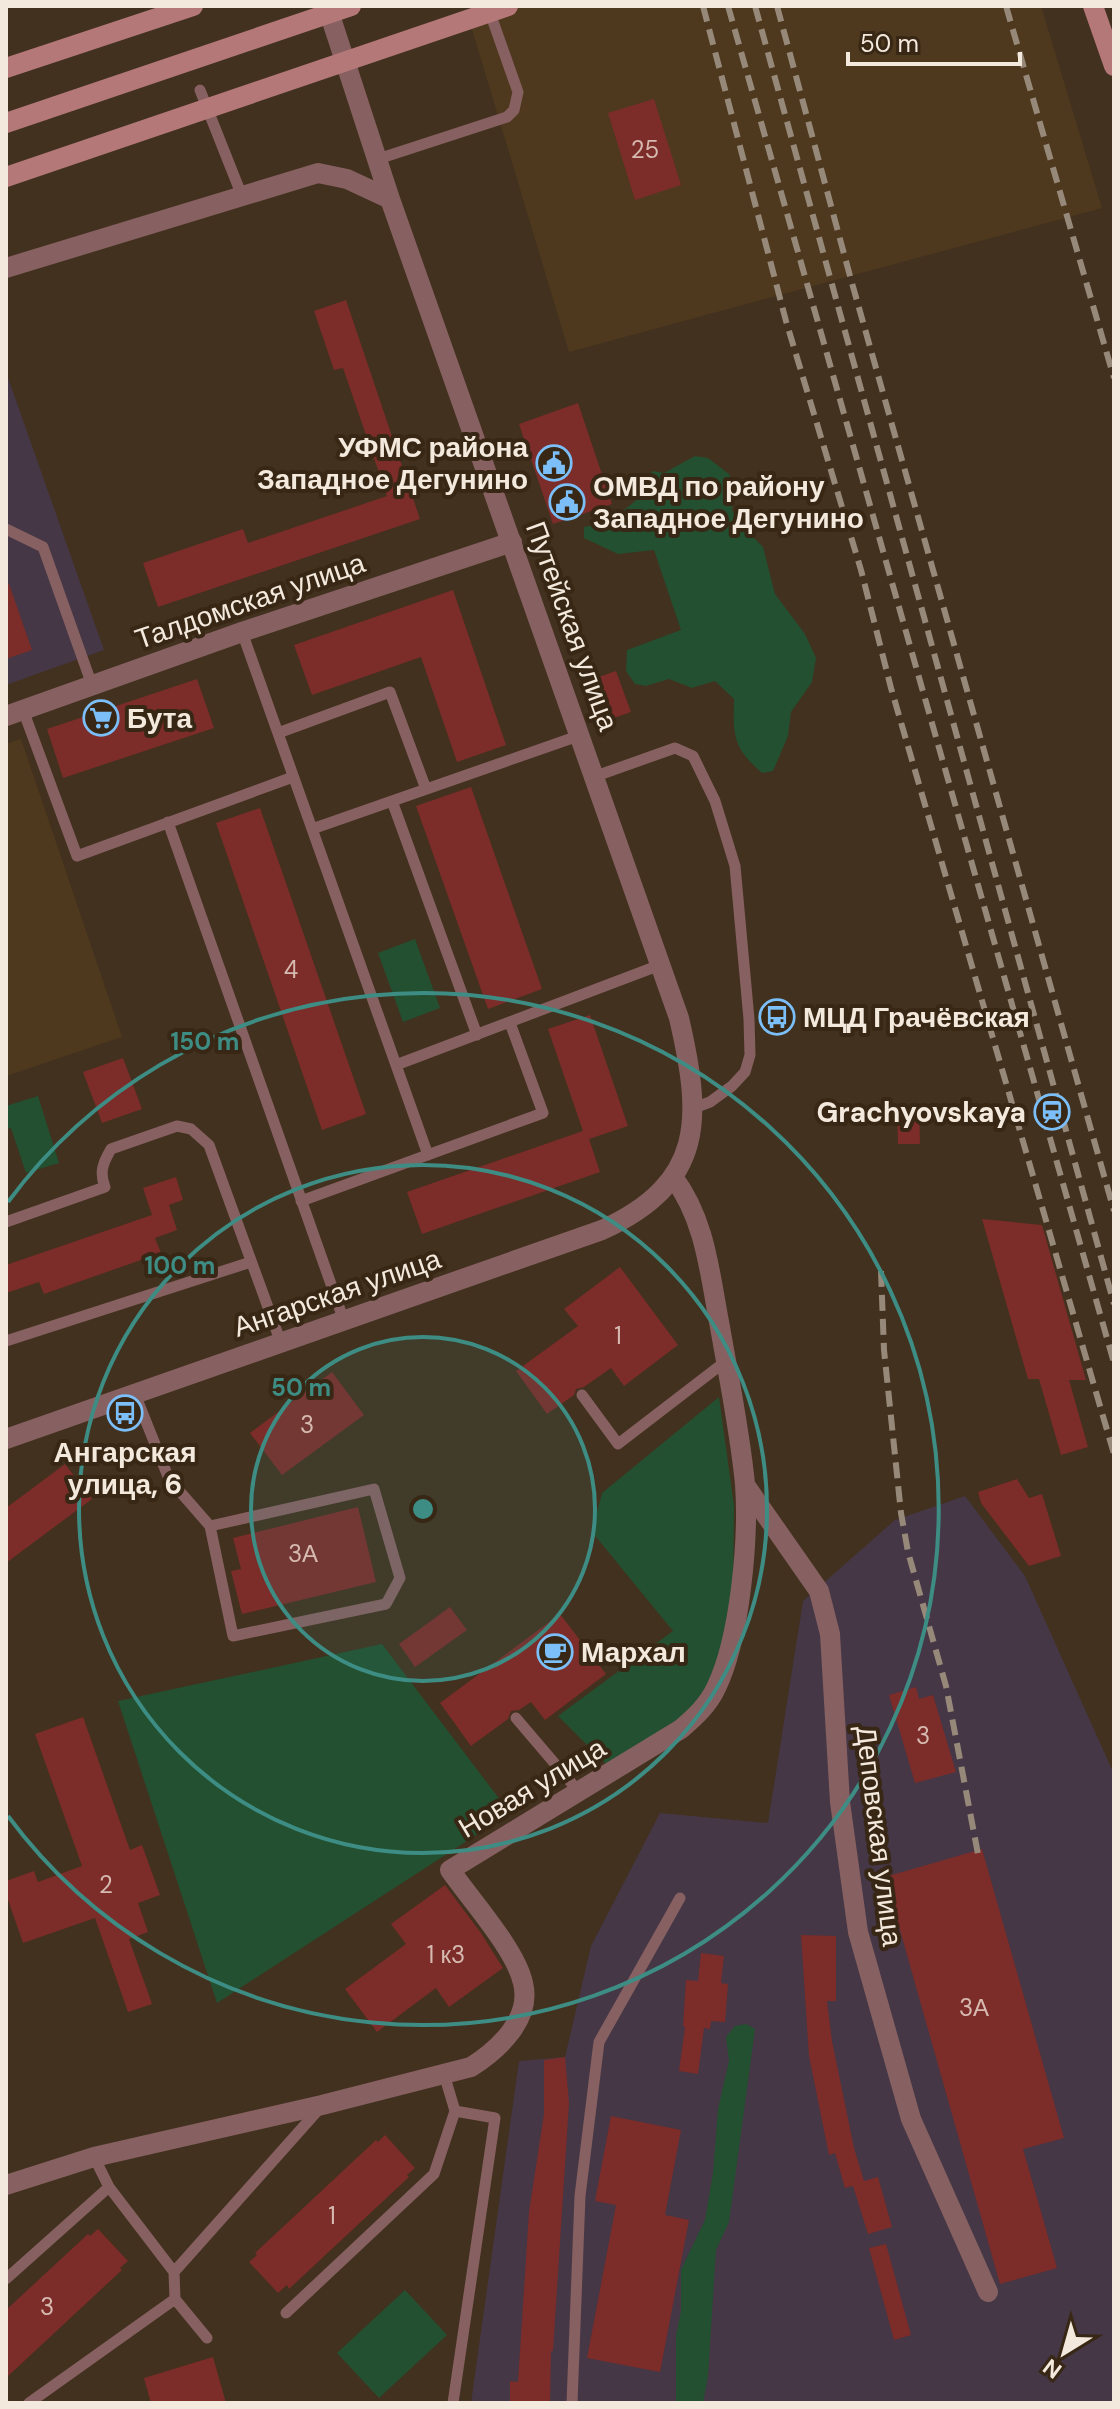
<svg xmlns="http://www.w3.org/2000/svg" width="1120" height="2409" font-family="'DM Sans',sans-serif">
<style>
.industrial{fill:#453745}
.built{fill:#4e391f}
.green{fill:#235030}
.building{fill:#7c2c29}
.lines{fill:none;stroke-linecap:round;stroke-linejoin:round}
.service{stroke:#876061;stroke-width:11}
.minor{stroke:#876061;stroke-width:20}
.tertiary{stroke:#876061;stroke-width:20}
.secondary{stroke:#b47879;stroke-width:20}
.rail{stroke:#978979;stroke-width:6;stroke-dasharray:16 8;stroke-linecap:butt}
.secondary-bridge{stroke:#b47879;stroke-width:20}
.ring{fill:none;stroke:#3d8d84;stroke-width:4}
.labels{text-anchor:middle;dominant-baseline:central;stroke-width:8;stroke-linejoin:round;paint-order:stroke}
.number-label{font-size:24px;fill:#d6bab0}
.poi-label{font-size:28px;font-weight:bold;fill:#f4e9dd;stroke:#372714;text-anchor:start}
.street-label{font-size:28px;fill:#f4e9dd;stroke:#372714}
.centre{fill:#3d8d84;stroke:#372714;stroke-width:4}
.ring-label{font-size:24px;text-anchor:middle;font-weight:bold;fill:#3d8d84;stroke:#372714;stroke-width:8;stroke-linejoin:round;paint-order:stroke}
</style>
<rect width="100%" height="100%" fill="#42311e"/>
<!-- industrial -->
<path class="industrial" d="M6,372L104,650L6,685Z
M965,1496L1025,1576L1114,1774V2403H471L519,2061L565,2057L591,1946L660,1813L768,1823L803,1601L895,1520Z"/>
<!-- built -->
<path class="built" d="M511,6H1041L1102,208L569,352L469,19Z
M21,739L122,1037L6,1076V744Z"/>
<!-- green -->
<path class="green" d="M695,456L708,458L729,474L735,486L732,510L737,521L763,547L775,594L805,634L816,658L812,682L791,712L788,736L773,771L762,773C733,747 733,737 734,699L715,681L692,688L669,679L646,686L635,684L626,671L627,650L681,630L654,550L618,554L584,538V527C603,524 628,510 641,495C646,489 649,478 652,471L664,473Z
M415,939L440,1008L403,1022L378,953Z
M38,1096L59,1163L26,1173L11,1128L6,1129V1106Z
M719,1397L734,1506L733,1604L718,1666L696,1708L610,1768L558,1716L673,1631L592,1532L602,1493Z
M382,1644L510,1813L217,2003L118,1701Z
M746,2024L755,2029L729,2222L716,2250L708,2376L703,2403H676V2336L681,2311V2270L705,2220L713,2173L718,2109L729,2061L726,2037L735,2026Z
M405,2290L447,2335L379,2398L337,2353Z"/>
<!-- building -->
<path class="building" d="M654,99L681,185L635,200L608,113Z
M346,300L420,519L158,607L143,563L243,529L248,543L387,496L343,368L334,370L314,311Z
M578,403L612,504L553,524L519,424Z
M6,584H9L32,650L6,659Z
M453,590L506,745L457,762L421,657L312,695L294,645Z
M616,671L631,712L608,720L593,679Z
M197,679L214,728L63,778L47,729Z
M471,787L542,989L488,1009L416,806Z
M260,808L366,1114L322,1130L216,823Z
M590,1015L628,1126L589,1139L600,1172L422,1234L407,1192L583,1131L548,1029Z
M123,1058L142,1109L102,1123L83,1072Z
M897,1107H919L920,1144H898Z
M176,1177L183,1200L169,1205L177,1230L155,1238L161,1253L44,1294L39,1282L6,1293V1265L152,1215L143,1188Z
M982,1219L1042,1225L1086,1380H1069L1088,1447L1061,1455L1039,1379H1028Z
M620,1267L678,1345L624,1386L611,1368L584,1387L576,1389L574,1395L547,1414L516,1371L578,1326L564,1309Z
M332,1372L364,1415L282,1475L250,1433Z
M65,1464L92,1499L6,1563V1508Z
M1017,1479L1029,1498L1042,1494L1061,1556L1029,1566L981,1503L978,1492Z
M358,1507L376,1582L242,1614L231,1571L241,1569L233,1538Z
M450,1607L467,1630L415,1667L399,1644Z
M560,1614L606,1674L545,1720L531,1702L519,1710L511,1711L508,1719L471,1746L440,1703Z
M916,1687L919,1699L933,1695L956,1772L915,1783L889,1695Z
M83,1717L130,1850L142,1845L160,1895L138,1903L148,1932L129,1939L152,2004L128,2012L95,1918L23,1943L6,1894V1881L34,1871L38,1882L82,1866L35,1734Z
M982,1849L1064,2138L1023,2149L1057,2268L1000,2284L885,1877Z
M445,1885L481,1933L503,1968L449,2007L436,1988L377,2032L345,1989L406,1944L391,1924Z
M801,1935L836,1936V2001H827L832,2041L854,2148L864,2181L878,2177L892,2227L868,2234L853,2186L845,2188L835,2153L829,2155L809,2056Z
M701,1953L724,1956L721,1983L728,1984L725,2022L711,2021L710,2029L704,2028L698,2074L679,2071L685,2027L683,2026L686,1980L698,1981Z
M565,2057L569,2103L553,2351H551L550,2403H510V2381L518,2382L529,2212L544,2114V2060Z
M611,2116L681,2130L665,2215L689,2220L660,2372L587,2358L616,2205L595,2201Z
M385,2135L415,2168L407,2175L409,2177L289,2289L287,2285L278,2293L249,2262L257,2255L255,2253L376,2140L378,2142Z
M98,2229L128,2261L120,2268L122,2270L6,2378V2310L88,2234L90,2236Z
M886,2244L911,2335L894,2340L869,2248Z
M213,2357L226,2403H151L144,2378Z"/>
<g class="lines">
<!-- service -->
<path class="service" d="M200,90L242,196
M378,159L507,117L514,110L518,92L489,10
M6,529L43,547L92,685
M242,632L428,1155
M23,710L77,856L293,777
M278,733L390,692L426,789
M596,776L675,748L693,756L715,801L735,866L749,1019L750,1055L745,1072L732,1086L710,1102L694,1108
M392,801L477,1035
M168,822L344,1321
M312,829L581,735
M396,1065L660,965
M301,1201L543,1113L510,1023
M6,1222L105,1187C99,1172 103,1163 111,1149L177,1126L191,1129L209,1145L281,1343
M6,1341L251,1262
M135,1394L169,1479L210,1526L233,1636L386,1604L400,1578L374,1489L210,1526
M582,1395L618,1444L726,1361
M516,1718L579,1792
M94,2157L109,2187
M174,2272L320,2108
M6,2279L109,2187L174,2272L175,2299L29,2403
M175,2299L207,2338
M286,2313L434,2174L455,2111L444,2074
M453,2403L495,2118L455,2111
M572,2403L580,2196L599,2042L680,1898"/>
<!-- minor -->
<path class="minor" d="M6,716L242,632L512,542
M745,1485L819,1591L830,1634L840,1802L858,1932L911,2119L988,2292
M6,2185L94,2157L322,2105L471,2067C498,2050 532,2019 523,1983C516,1950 471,1900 450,1870L681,1729C695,1717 708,1705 716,1688C740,1639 749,1539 745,1484C740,1432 729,1379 720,1327C710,1276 706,1220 673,1177"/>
<!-- tertiary -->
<path class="tertiary" d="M6,268L318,173L347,179L390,199
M6,1439L602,1230C706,1182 702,1118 679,1018L390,199L327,6"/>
<!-- secondary -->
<path class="secondary" d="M1093,6L1114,66
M6,68L193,6"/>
<!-- rail -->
<path class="rail" d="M703,6L786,321L861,570L891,688L1114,1454
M728,6L1114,1363
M755,6L1114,1304
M777,6L850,276L1114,1211
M1006,6L1114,378
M881,1271L884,1350L901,1513L908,1552L946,1686L978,1854"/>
<!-- secondary-bridge -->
<path class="secondary-bridge" d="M6,123L351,6
M6,177L508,6"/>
</g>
<!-- distance rings -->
<circle cx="423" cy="1509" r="172" fill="#3d8d84" fill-opacity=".12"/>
<g class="ring">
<circle cx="423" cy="1509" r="172"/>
<circle cx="423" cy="1509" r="344"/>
<path d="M8 1202A516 516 0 1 1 8 1816"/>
</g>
<!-- icons -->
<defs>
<symbol id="civic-ring" viewBox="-11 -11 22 22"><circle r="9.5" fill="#372714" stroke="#7bbef8" stroke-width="1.5"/><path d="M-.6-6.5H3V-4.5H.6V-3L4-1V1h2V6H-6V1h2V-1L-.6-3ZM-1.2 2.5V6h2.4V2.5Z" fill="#7bbef8"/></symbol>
<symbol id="supermarket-ring" viewBox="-11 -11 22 22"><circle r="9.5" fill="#372714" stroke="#7bbef8" stroke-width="1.5"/><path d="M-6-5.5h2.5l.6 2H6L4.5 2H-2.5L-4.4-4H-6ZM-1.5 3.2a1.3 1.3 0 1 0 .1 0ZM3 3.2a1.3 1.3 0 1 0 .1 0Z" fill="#7bbef8"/></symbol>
<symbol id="bus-ring" viewBox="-11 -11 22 22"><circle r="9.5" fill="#372714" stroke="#7bbef8" stroke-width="1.5"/><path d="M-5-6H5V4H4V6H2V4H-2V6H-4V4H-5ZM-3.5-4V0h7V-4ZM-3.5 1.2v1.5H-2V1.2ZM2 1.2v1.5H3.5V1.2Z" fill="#7bbef8"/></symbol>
<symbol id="station-ring" viewBox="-11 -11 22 22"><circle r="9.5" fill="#372714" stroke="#7bbef8" stroke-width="1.5"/><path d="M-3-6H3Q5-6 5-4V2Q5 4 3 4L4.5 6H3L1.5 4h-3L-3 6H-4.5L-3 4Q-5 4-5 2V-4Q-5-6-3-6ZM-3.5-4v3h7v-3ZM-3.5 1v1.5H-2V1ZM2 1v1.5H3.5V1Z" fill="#7bbef8"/></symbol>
<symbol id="cafe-ring" viewBox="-11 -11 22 22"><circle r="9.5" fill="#372714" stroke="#7bbef8" stroke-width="1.5"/><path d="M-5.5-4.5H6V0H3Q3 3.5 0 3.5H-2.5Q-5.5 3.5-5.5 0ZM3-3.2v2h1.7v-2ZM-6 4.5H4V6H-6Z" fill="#7bbef8"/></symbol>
</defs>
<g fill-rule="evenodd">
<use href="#civic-ring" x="534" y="443" width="40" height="40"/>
<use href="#civic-ring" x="547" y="482" width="40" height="40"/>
<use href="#supermarket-ring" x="81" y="698" width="40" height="40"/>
<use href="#bus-ring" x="757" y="997" width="40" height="40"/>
<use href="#station-ring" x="1032" y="1092" width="40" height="40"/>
<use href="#bus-ring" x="105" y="1393" width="40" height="40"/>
<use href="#cafe-ring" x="535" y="1632" width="40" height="40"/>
</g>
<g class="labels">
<!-- number labels -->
<g class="number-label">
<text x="645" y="149">25</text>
<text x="291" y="969">4</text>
<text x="618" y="1335">1</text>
<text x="307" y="1424">3</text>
<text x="303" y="1553">3А</text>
<text x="923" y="1735">3</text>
<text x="106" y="1884">2</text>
<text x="446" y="1954">1 к3</text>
<text x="974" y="2007">3А</text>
<text x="332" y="2215">1</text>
<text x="47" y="2306">3</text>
</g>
<!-- poi labels -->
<g class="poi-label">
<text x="528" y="447" text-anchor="end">УФМС района<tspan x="528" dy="32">Западное Дегунино</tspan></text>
<text x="593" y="486">ОМВД по району<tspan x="593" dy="32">Западное Дегунино</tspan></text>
<text x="127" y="718">Бута</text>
<text x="803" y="1017">МЦД Грачёвская</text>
<text x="1026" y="1112" text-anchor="end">Grachyovskaya</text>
<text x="125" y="1452" text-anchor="middle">Ангарская<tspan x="125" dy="32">улица, 6</tspan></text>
<text x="581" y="1652">Мархал</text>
</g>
<!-- street labels -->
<g class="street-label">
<text transform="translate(250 601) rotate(-19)">Талдомская улица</text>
<text transform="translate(572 626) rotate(70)">Путейская улица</text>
<text transform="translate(337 1293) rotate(-19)">Ангарская улица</text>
<text transform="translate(532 1788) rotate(-31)">Новая улица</text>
<text transform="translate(879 1836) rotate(83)">Деповская улица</text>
</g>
</g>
<circle cx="423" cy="1509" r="12" class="centre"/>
<g class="ring-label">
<text x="205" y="1050">150 m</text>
<text x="180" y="1274">100 m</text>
<text x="301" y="1396">50 m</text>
</g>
<!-- border -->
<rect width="1120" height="2409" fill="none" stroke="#f4e9dd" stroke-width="16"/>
<!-- north arrow -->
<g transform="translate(1064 2353) rotate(217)" stroke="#372714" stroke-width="6" paint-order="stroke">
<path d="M0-6L14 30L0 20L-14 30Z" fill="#f4e9dd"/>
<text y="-12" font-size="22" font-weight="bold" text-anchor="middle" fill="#f4e9dd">N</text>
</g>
<!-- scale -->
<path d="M848 52v12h172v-12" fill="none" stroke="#f4e9dd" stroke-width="4"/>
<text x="860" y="52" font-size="24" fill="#f4e9dd" stroke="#372714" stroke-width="6" paint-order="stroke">50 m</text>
</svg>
